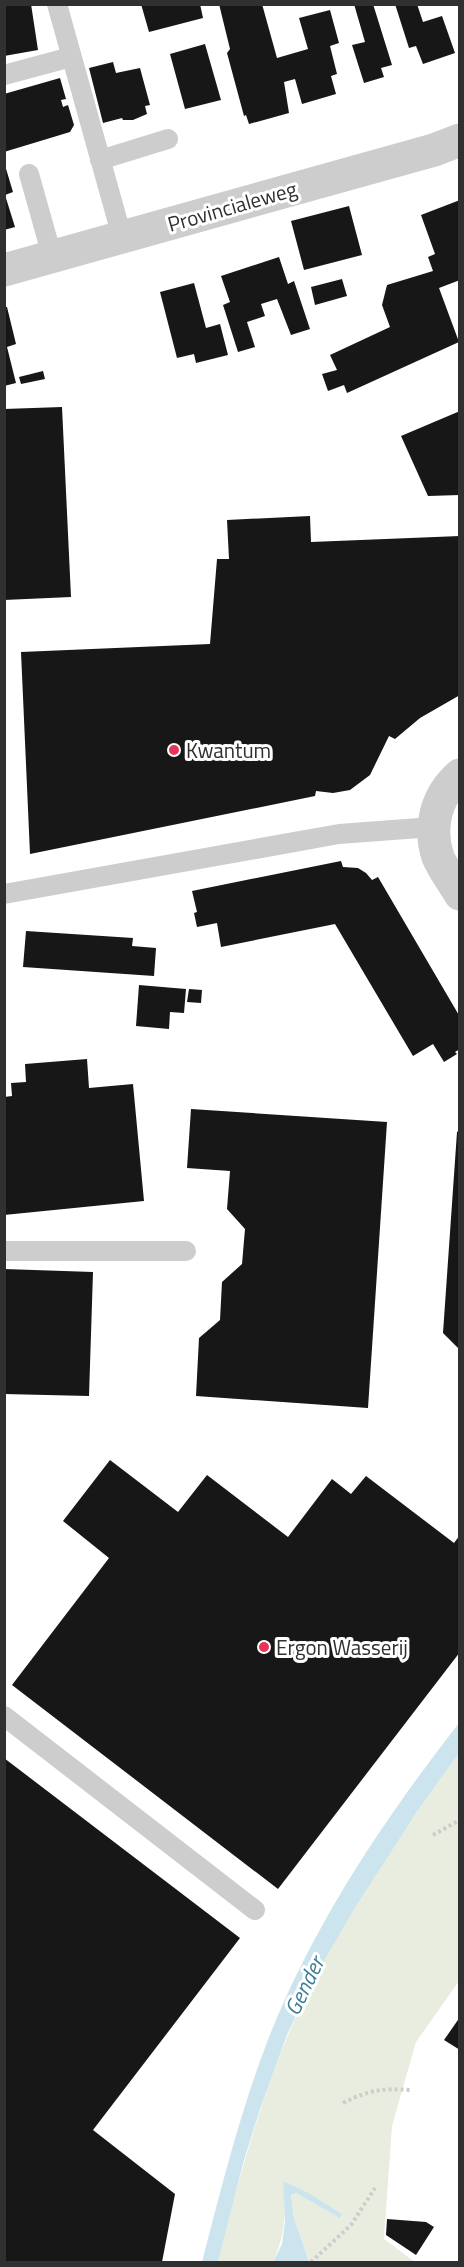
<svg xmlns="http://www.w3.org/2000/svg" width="464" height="2267" font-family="'Titillium Web',sans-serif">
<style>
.green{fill:#e8eddf}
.water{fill:#cbe4ed}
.building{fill:#171717}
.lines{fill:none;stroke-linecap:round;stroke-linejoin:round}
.path{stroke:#cdcdcd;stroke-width:4;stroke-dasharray:3 3;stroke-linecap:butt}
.service{stroke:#cdcdcd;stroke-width:20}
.minor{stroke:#cdcdcd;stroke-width:33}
.poi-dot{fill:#e73357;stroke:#fff;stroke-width:2}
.labels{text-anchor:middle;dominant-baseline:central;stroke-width:6;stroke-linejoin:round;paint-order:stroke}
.street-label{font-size:21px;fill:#303030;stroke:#fff}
.poi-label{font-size:21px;fill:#303030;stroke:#fff;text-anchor:start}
.water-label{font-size:22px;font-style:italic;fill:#3d7d94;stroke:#fff}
</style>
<rect width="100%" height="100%" fill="#fff"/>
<!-- green -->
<path class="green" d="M459,1753V1981L416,2042L392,2126L384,2239L415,2262H309L294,2218L291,2194L296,2193L340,2217L342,2216L283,2183C286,2216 286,2232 273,2262H218C241,2168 267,2074 310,1986C350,1903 406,1827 459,1753Z"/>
<!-- water -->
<path class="water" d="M459,1723V1753L416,1813L354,1909L310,1985L287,2035L260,2109L244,2160L218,2262H202C221,2189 239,2116 266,2045C311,1928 382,1822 459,1723Z
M283,2181L310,2194L342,2214L340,2218L296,2193L291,2195L294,2218L309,2262H273L282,2244L285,2222Z"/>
<!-- building -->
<path class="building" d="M4,4H31L38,50L4,56Z
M141,4H200L203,18L149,32Z
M219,4H262L277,58L308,49L299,18L330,10L339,43L330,46L337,74L331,76L336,94L302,104L295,79L284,82L289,113L249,124L246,115L244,116L227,53L230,49Z
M354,4H373L392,65L381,68L384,77L364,83L352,45L365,42Z
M395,4H417L423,22L442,16L455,53L423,64L416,46L409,48Z
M205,44L221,100L185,109L170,54Z
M113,62L116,73L140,68L150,105L145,106L147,114L133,120H123L122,118L103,123L89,68Z
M60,78L66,99L61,100L63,107L68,105L74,125L70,132L4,152V94Z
M4,162L13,192L5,195L15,227L4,230Z
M460,200V280L439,288L459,342L347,393L344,385L328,391L322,374L337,370L330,355L390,327L382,305L387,285L433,271L428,257L435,254L421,215Z
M349,206L362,255L304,270L291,221Z
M279,257L288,284L294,281L310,329L291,335L277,299L261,304L265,316L247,322L255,347L238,352L223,305L230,302L221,276Z
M342,279L347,296L315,305L311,287Z
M194,283L206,328L220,324L228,355L196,363L194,354L177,358L160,292Z
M4,307H7L16,344L7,347L16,383L4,386Z
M43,371L45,379L21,384L19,377Z
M62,407L71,597L4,600V409Z
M460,411V495L428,496L401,436Z
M310,516L311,542L460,536V695L420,718L395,739L389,736L370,775L350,790L333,793L316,791L315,796L30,854L21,652L210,644L217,559H229L227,520Z
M341,861L343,867L358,868L366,873L372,880L378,877L460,1017V1049L455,1052L457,1054L444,1062L433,1044L413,1056L335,924L221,947L217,923L197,927L194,913L197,912L192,891Z
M26,931L133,938L132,946L156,948L154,976L23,967Z
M139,985L186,989L184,1013L170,1012L169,1029L136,1026Z
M189,989L202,990L201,1003L187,1002Z
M87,1059L89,1088L133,1084L144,1201L4,1215V1097L12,1096L11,1083L26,1082L25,1064Z
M191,1109L387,1122L368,1408L196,1396L199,1338L220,1320L222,1282L242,1264L245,1229L227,1209L230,1171L187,1168Z
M460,1129V1350L443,1333L457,1132Z
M4,1269L93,1272L89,1396L4,1394Z
M110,1460L178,1512L207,1475L288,1537L332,1479L351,1494L366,1476L454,1543L460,1535V1652L278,1889L12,1685L109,1558L63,1521Z
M4,1758L240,1938L93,2130L175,2194L162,2262H4Z
M460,2017V2050L444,2040Z
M387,2219L426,2222L434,2227L416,2255L386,2235Z"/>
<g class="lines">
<!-- path -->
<path class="path" d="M433,1835L460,1820
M343,2103C369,2090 382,2088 410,2090
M311,2262L351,2225L375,2188"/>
<!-- service -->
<path class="service" d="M57,4L122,237
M4,75L71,57
M100,160L168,139
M29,174L52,256
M4,894L339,834L433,827
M4,1251H186
M4,1716L255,1910"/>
<!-- minor -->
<path class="minor" d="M4,270L434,150L460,140
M460,775C436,796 428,827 438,857C443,869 453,882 460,894"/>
</g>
<!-- markers -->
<g class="poi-dot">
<circle cx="174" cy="750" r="6"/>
<circle cx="264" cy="1647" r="6"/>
</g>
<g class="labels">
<!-- street labels -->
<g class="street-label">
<text transform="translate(232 206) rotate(-16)">Provincialeweg</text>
</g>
<!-- poi labels -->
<g class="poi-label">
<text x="186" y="750">Kwantum</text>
<text x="276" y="1647">Ergon Wasserij</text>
</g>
<!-- water labels -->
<g class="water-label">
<text transform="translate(304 1986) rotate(-64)">Gender</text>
</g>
</g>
<!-- border -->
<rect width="464" height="2267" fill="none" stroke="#303030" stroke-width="12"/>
</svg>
